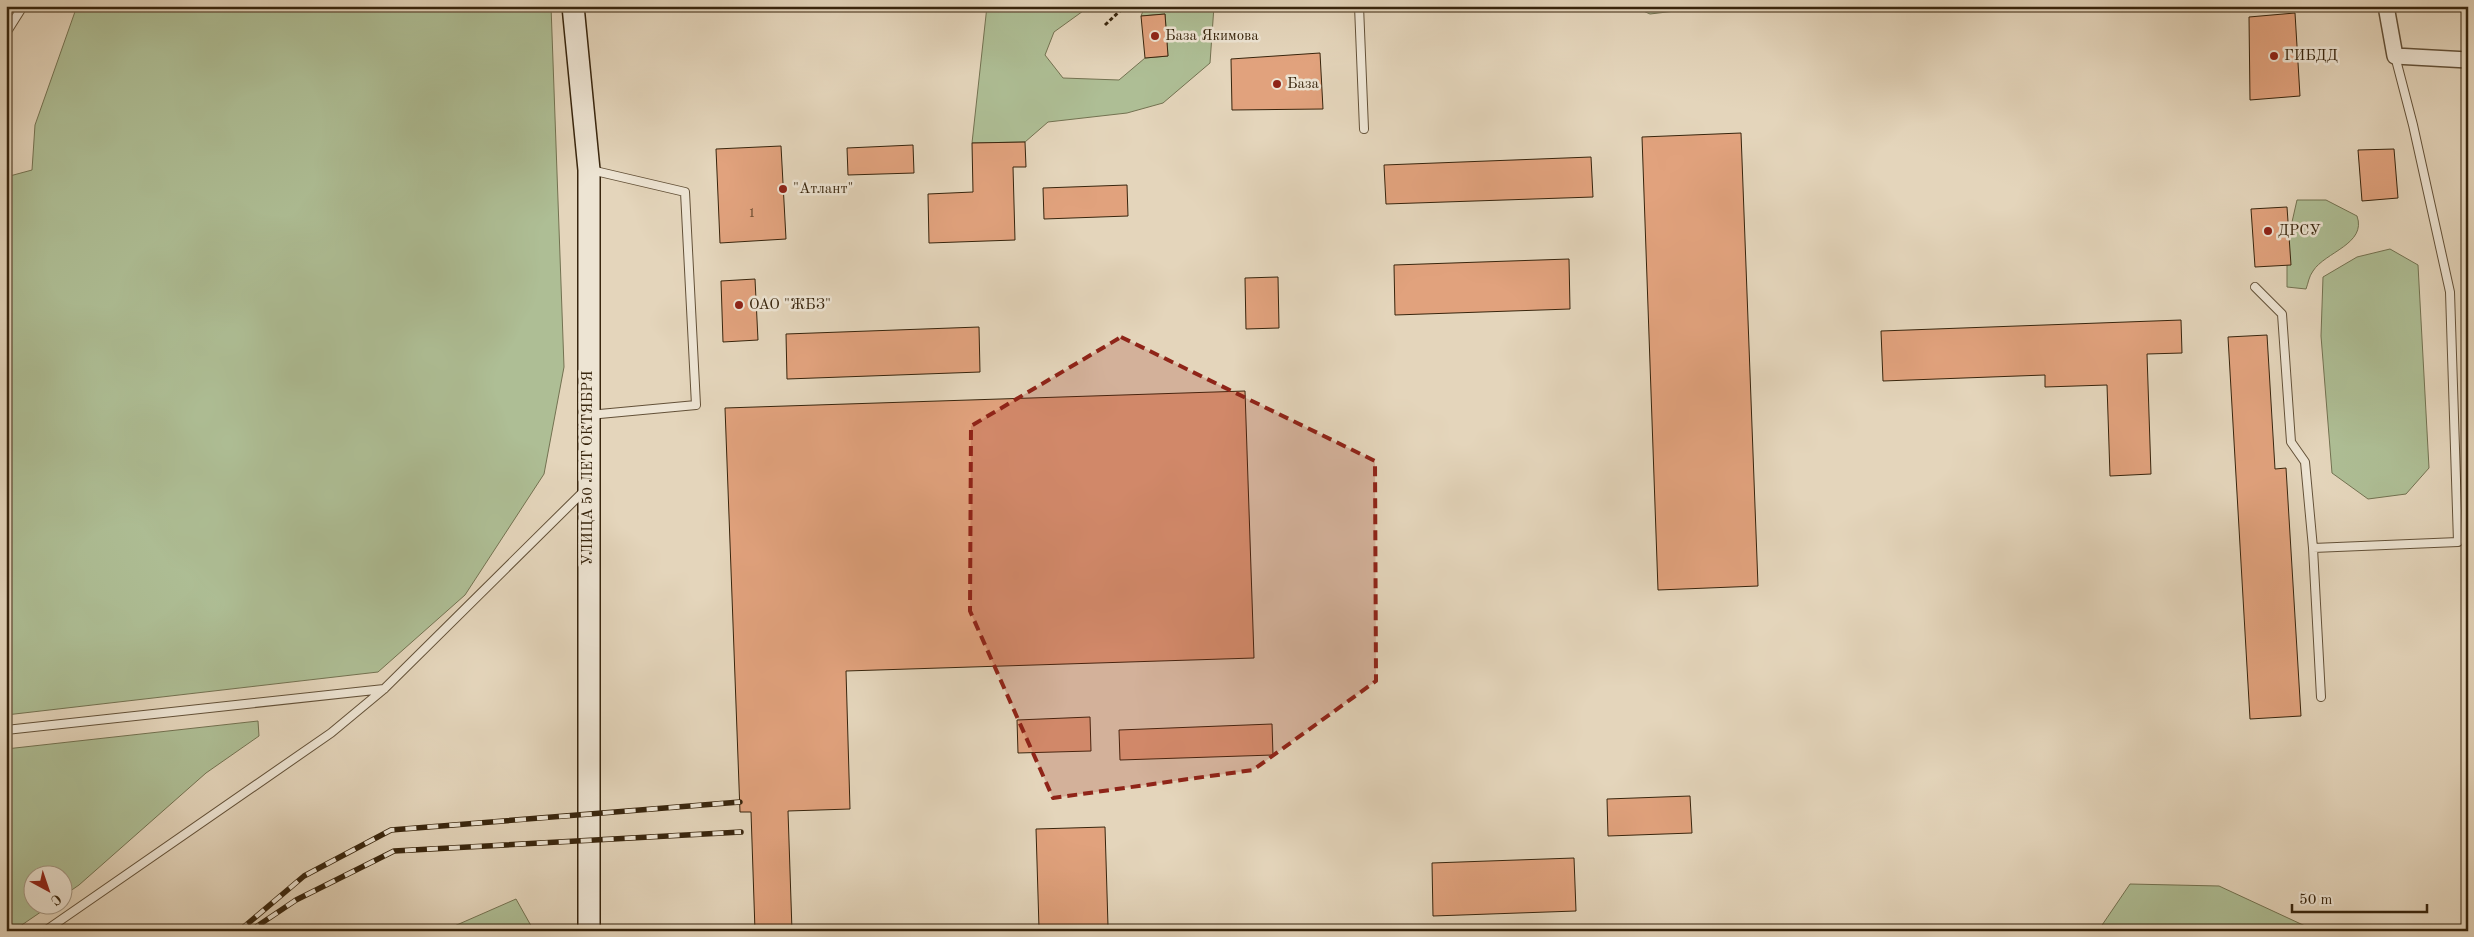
<svg xmlns="http://www.w3.org/2000/svg" width="2474" height="937" font-family="'Old Standard TT',serif">
<style>
.green{fill:#aebe95;stroke:#737251}
.building{fill:#e1a27d;stroke:#38250d}
.lines{fill:none;stroke-linecap:round;stroke-linejoin:round}
.service-casing{stroke:#635138;stroke-width:10}
.minor-casing{stroke:#635138;stroke-width:18}
.secondary-casing{stroke:#38250d;stroke-width:24}
.path{stroke:#38250d;stroke-width:3;stroke-dasharray:4 2.5;stroke-linecap:butt}
.service{stroke:#ede4d3;stroke-width:8}
.minor{stroke:#ede4d3;stroke-width:15}
.secondary{stroke:#ede4d3;stroke-width:21}
.rail-casing{stroke:#38250d;stroke-width:5.5}
.rail{stroke:#ede4d3;stroke-width:4;stroke-dasharray:11;stroke-linecap:butt}
.marked{fill:#8f2418;fill-opacity:0.2;stroke:#8f2418;stroke-width:4;stroke-dasharray:10 6;stroke-linejoin:round}
.poi-dot{fill:#8f2418;stroke:#ede4d3;stroke-width:2}
.labels{text-anchor:middle;dominant-baseline:central;stroke-width:5;stroke-linejoin:round;paint-order:stroke}
.number-label{font-size:12px;fill:#624429}
.poi-label{font-size:15px;fill:#38250d;stroke:#ede4d3;text-anchor:start}
.street-label{font-size:15px;fill:#38250d;stroke:#ede4d3}
</style>
<rect width="100%" height="100%" fill="#e4d5bb"/>
<filter id="stains"><feTurbulence type="fractalNoise" baseFrequency=".004" numOctaves="4"/><feColorMatrix values="0 0 0 0 .2 0 0 0 0 .09 0 0 0 0 .02 0 0 0 .5 -.17"/></filter>
<radialGradient id="worn" r=".72"><stop offset=".6" stop-color="#630" stop-opacity="0"/><stop offset="1" stop-color="#630" stop-opacity=".3"/></radialGradient>
<!-- green -->
<path class="green" d="M77,6H551L564,367L544,474L465,595L378,672L6,715V177L32,170L35,125Z
M987,6H1090L1054,32L1045,55L1063,78L1119,80L1145,58L1168,56L1165,14L1141,16L1145,6H1214L1210,63L1163,103L1127,113L1048,122L1025,142L972,143Z
M1632,6H1717L1650,14Z
M2297,200H2326L2357,216C2367,244 2325,252 2313,271C2309,276 2308,284 2306,289L2287,287V244Z
M2390,249L2418,265L2429,468L2406,494L2368,499L2332,473L2321,336L2323,277L2357,257Z
M258,721L259,736L206,773L79,885L63,896L62,874H32V904L51,905L13,931H6V749Z
M2130,884L2219,886L2316,931H2098Z
M516,899L534,931H443Z"/>
<!-- building -->
<path class="building" d="M2295,13L2300,96L2250,100L2249,17Z
M1165,14L1168,56L1145,58L1141,16Z
M1320,53L1323,109L1232,110L1231,59Z
M1741,133L1758,586L1658,590L1642,137Z
M1025,142L1026,167H1013L1015,240L929,243L928,194L973,192L972,143Z
M913,145L914,173L848,175L847,148Z
M781,146L786,239L720,243L716,149Z
M2394,149L2398,198L2362,201L2358,150Z
M1591,157L1593,197L1386,204L1384,165Z
M1127,185L1128,216L1044,219L1043,188Z
M2287,207L2291,265L2255,267L2251,209Z
M1569,259L1570,309L1395,315L1394,265Z
M1278,277L1279,328L1246,329L1245,278Z
M755,279L758,340L723,342L721,281Z
M2181,320L2182,353L2147,354L2151,474L2110,476L2107,385L2045,387V375L1883,381L1881,331Z
M979,327L980,372L787,379L786,334Z
M2267,335L2275,469L2286,468L2301,716L2250,719L2228,337Z
M1245,391L1254,658L846,671L850,809L788,811L792,931H755L751,812H740L725,408Z
M1090,717L1091,751L1018,753L1017,720Z
M1272,724L1273,755L1120,760L1119,730Z
M1690,796L1692,833L1608,836L1607,799Z
M1105,827L1108,926L1039,928L1036,829Z
M1574,858L1576,911L1433,916L1432,863Z"/>
<g class="lines">
<defs>
<path id="service" d="M1359,6L1364,129
M6,33L23,6
M2255,287L2282,314L2291,442L2305,462L2313,548
M589,415L696,405L685,192L591,170
M2321,697L2313,548L2458,542L2450,292L2413,125L2395,56
M6,730L384,689
M45,931L331,733L384,689L584,491"/>
<path id="minor" d="M2386,6L2395,56L2468,60"/>
<path id="secondary" d="M573,6L589,170V931"/>
</defs>
<!-- service casing -->
<use href="#service" class="service-casing"/>
<!-- minor casing -->
<use href="#minor" class="minor-casing"/>
<!-- secondary casing -->
<use href="#secondary" class="secondary-casing"/>
<!-- path -->
<path class="path" d="M1105,25L1125,6"/>
<!-- service -->
<use href="#service" class="service"/>
<!-- minor -->
<use href="#minor" class="minor"/>
<!-- secondary -->
<use href="#secondary" class="secondary"/>
<defs>
<path id="rail" d="M239,931L304,876L391,830L740,802
M250,931L296,900L394,851L741,832"/>
</defs>
<!-- rail casing -->
<use href="#rail" class="rail-casing"/>
<!-- rail -->
<use href="#rail" class="rail"/>
</g>
<!-- marked area -->
<path class="marked" d="M1121,337L1375,461L1376,681L1253,770L1053,798L970,611L971,426Z"/>
<!-- markers -->
<g class="poi-dot">
<circle cx="1155" cy="36" r="5"/>
<circle cx="2274" cy="56" r="5"/>
<circle cx="1277" cy="84" r="5"/>
<circle cx="783" cy="189" r="5"/>
<circle cx="2268" cy="231" r="5"/>
<circle cx="739" cy="305" r="5"/>
</g>
<g class="labels">
<!-- number labels -->
<g class="number-label">
<text x="752" y="214">1</text>
</g>
<!-- poi labels -->
<g class="poi-label">
<text x="1165" y="36">База Якимова</text>
<text x="2284" y="56">ГИБДД</text>
<text x="1287" y="84">База</text>
<text x="793" y="189">"Атлант"</text>
<text x="2278" y="231">ДРСУ</text>
<text x="749" y="305">ОАО "ЖБЗ"</text>
</g>
<!-- street labels -->
<g class="street-label">
<text transform="translate(588 468) rotate(-90)">УЛИЦА 50 ЛЕТ ОКТЯБРЯ</text>
</g>
</g>
<!-- margin -->
<rect width="2474" height="937" fill="none" stroke="#e4d5bb" stroke-width="25"/>
<rect x="8" y="8" width="2459" height="922" fill="none" stroke="#38250d" stroke-width="2.5"/>
<rect x="12" y="12" width="2449" height="912" fill="none" stroke="#38250d"/>
<!-- north arrow -->
<g transform="translate(48 890) rotate(140)"><circle r="24" fill="#ede4d3" stroke="#a59884"/>
<path d="M0-4L9 19L0 12L-9 19Z" fill="#8f2418"/>
<text y="-8" font-size="14" font-weight="bold" text-anchor="middle" fill="#38250d">С</text>
</g>
<!-- scale -->
<path d="M2292 904v8h135v-8" fill="none" stroke="#38250d" stroke-width="2.5"/>
<text x="2299" y="904" font-size="15" fill="#38250d" stroke="#ede4d3" stroke-width="4" paint-order="stroke">50 m</text>
<rect width="100%" height="100%" filter="url(#stains)"/>
<rect width="100%" height="100%" fill="url(#worn)"/>
</svg>
